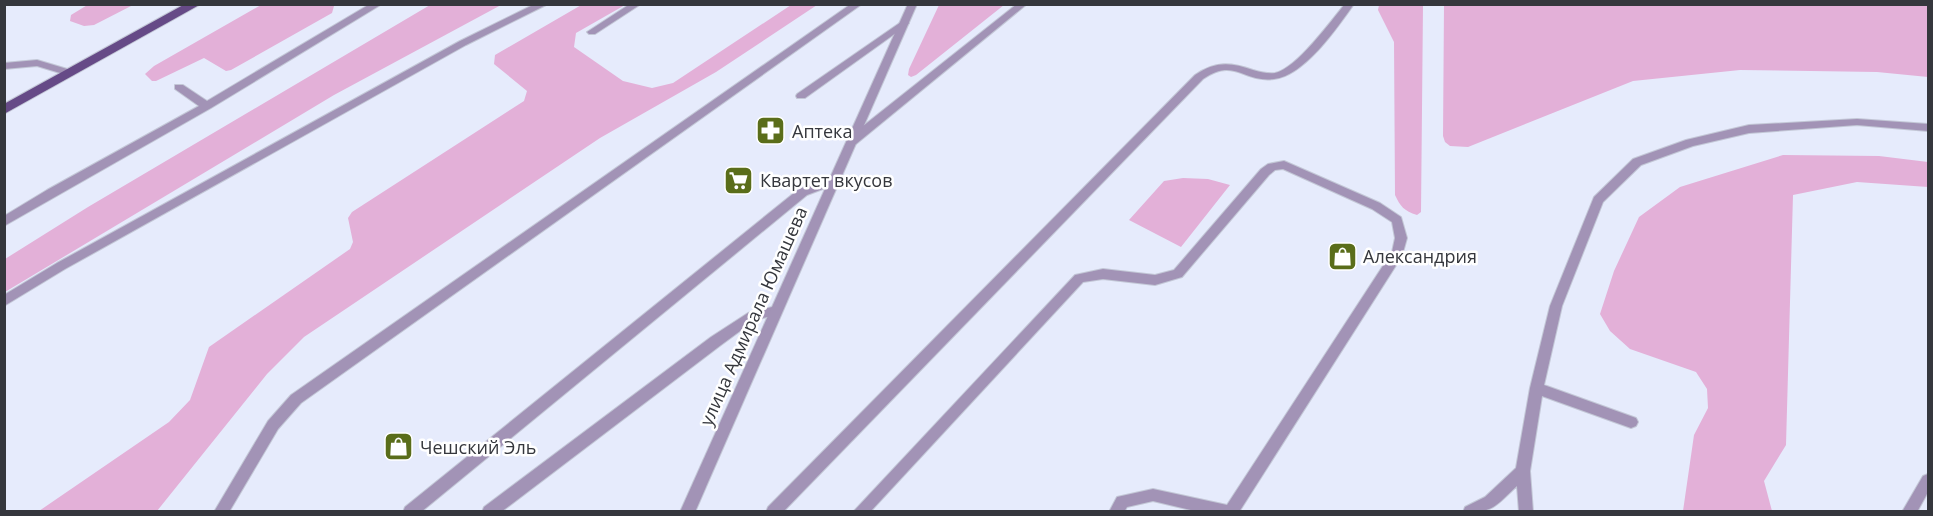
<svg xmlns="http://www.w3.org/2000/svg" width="1933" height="516" font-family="'Open Sans',sans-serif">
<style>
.green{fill:#e3b0d8}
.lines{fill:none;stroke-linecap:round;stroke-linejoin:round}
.service-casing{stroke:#c3c7d6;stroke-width:2}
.minor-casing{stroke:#c3c7d6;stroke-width:2}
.primary-casing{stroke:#c3c7d6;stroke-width:2}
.service{fill:#a293b6;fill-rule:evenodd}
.minor{fill:#a293b6;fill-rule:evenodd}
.primary{fill:#664a87;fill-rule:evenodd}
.labels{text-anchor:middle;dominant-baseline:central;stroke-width:5;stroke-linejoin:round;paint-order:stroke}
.poi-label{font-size:18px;fill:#35373d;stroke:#fff;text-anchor:start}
.street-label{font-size:18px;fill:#35373d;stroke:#fff}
</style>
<rect width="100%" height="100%" fill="#e6ebfc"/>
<!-- green -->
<path class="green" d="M89,4H133V5L94,25L84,26L70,21L71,15Z
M331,4L334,6L332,13L231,70L226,71L204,58L156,81H152L145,74L154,66L261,5Z
M583,4L625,5L576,33L574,47L623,81L652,88L673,83L791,5H817L716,72L600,138L304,337L267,374L157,511H39L169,422L190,400L209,347L350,249L353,242L348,218L352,212L524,101L527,91L494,64L495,55Z
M430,5H501L334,95L5,292V259L88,207Z
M939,5H1004L916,75L911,77L908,75L909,69Z
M1379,5H1423L1421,212L1417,215C1404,211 1400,206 1395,195L1394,42L1378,10Z
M1444,5H1928V77L1877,72L1740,70L1633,81L1468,147L1450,146L1445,142L1443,136Z
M1783,155L1879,156L1928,162V187L1857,182L1793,195L1786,445L1764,481L1772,511H1683L1694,435L1708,408L1707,389L1696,372L1630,349L1610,331L1600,314L1614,271L1639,217L1680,187Z
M1183,178L1208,179L1230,185L1181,247L1129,220L1164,181Z"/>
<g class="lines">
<defs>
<path id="service" d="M370,4H382L211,108L4,226V216L47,190L199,106L175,89V85H183L207,101Z
M535,4H548L466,45L65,269L4,306V295L57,263L460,41Z
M630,4H641L595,34H589L587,32Z
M851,4H862L301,403L278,429L229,512H214L268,421L291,395Z
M1017,4H1027L856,144H848L847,141L848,138Z
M1345,4H1354C1337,28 1304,76 1274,79C1243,83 1235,57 1203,79L783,512H766L768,507L1195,75C1215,61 1231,62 1253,70C1260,72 1268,74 1275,73C1296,69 1331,21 1345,4Z
M904,20L909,23L907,25L805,98H797L796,96L797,94Z
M37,60L74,71L75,73L70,76L37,66L4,69V63Z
M1857,119L1928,124V131L1857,125L1749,133L1693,146L1641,165L1603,202L1562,306L1544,385L1636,418L1638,422L1636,426L1631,428L1542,396L1530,471L1533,512H1519L1517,486C1494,507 1495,512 1463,512L1465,507L1485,497L1516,468L1530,388L1550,306L1594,197L1633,159L1686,140L1749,125Z
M1284,161L1380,203L1401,217L1407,238L1402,256L1239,512H1199L1153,501L1127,507L1124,512H1109L1117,497L1153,489L1227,505L1392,252L1395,238L1392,222L1372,209L1283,169L1275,170L1269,175L1182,277L1155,285L1103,279L1083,282L870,512H853L1075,275L1103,269L1155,275L1174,270L1261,169L1268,164Z
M832,177L838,181L836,184L807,195L421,512H403L405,507L799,189Z
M776,306L780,308L782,311L780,314L755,320L721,345L501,512H482L484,507L711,337L748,313Z
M1928,474V492L1917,512H1902L1923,476Z"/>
<path id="minor" d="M908,4H917L695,512H680Z"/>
<path id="primary" d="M185,4H201L4,114V104Z"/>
</defs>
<!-- service casing -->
<use href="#service" class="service-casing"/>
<!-- minor casing -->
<use href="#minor" class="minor-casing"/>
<!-- primary casing -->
<use href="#primary" class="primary-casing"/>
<!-- service -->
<use href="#service" class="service"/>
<!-- minor -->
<use href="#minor" class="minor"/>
<!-- primary -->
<use href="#primary" class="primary"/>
</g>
<!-- icons -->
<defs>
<symbol id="pharmacy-square" viewBox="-11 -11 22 22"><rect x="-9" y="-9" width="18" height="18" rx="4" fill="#5a6d1a" stroke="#fff"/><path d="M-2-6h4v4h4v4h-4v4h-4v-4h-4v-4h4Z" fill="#fff"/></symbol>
<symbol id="supermarket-square" viewBox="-11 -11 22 22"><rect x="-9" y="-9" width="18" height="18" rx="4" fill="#5a6d1a" stroke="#fff"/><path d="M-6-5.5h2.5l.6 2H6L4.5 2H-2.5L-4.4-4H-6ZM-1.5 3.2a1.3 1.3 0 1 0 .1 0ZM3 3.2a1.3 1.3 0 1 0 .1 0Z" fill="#fff"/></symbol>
<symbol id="shop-square" viewBox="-11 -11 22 22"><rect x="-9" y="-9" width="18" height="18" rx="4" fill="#5a6d1a" stroke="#fff"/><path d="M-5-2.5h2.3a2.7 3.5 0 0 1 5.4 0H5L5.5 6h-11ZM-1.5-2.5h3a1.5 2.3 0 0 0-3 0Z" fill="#fff"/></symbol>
</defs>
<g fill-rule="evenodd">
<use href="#pharmacy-square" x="754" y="114" width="33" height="33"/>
<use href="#supermarket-square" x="722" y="164" width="33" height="33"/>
<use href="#shop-square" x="1326" y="240" width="33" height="33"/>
<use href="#shop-square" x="382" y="430" width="33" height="33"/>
</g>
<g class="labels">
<!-- poi labels -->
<g class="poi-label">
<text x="792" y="131">Аптека</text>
<text x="760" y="180">Квартет вкусов</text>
<text x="1363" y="256">Александрия</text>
<text x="420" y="447">Чешский Эль</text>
</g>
<!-- street labels -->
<g class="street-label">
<text transform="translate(753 316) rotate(-66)">улица Адмирала Юмашева</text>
</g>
</g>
<!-- border -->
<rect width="1933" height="516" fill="none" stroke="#35373d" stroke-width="12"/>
</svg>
